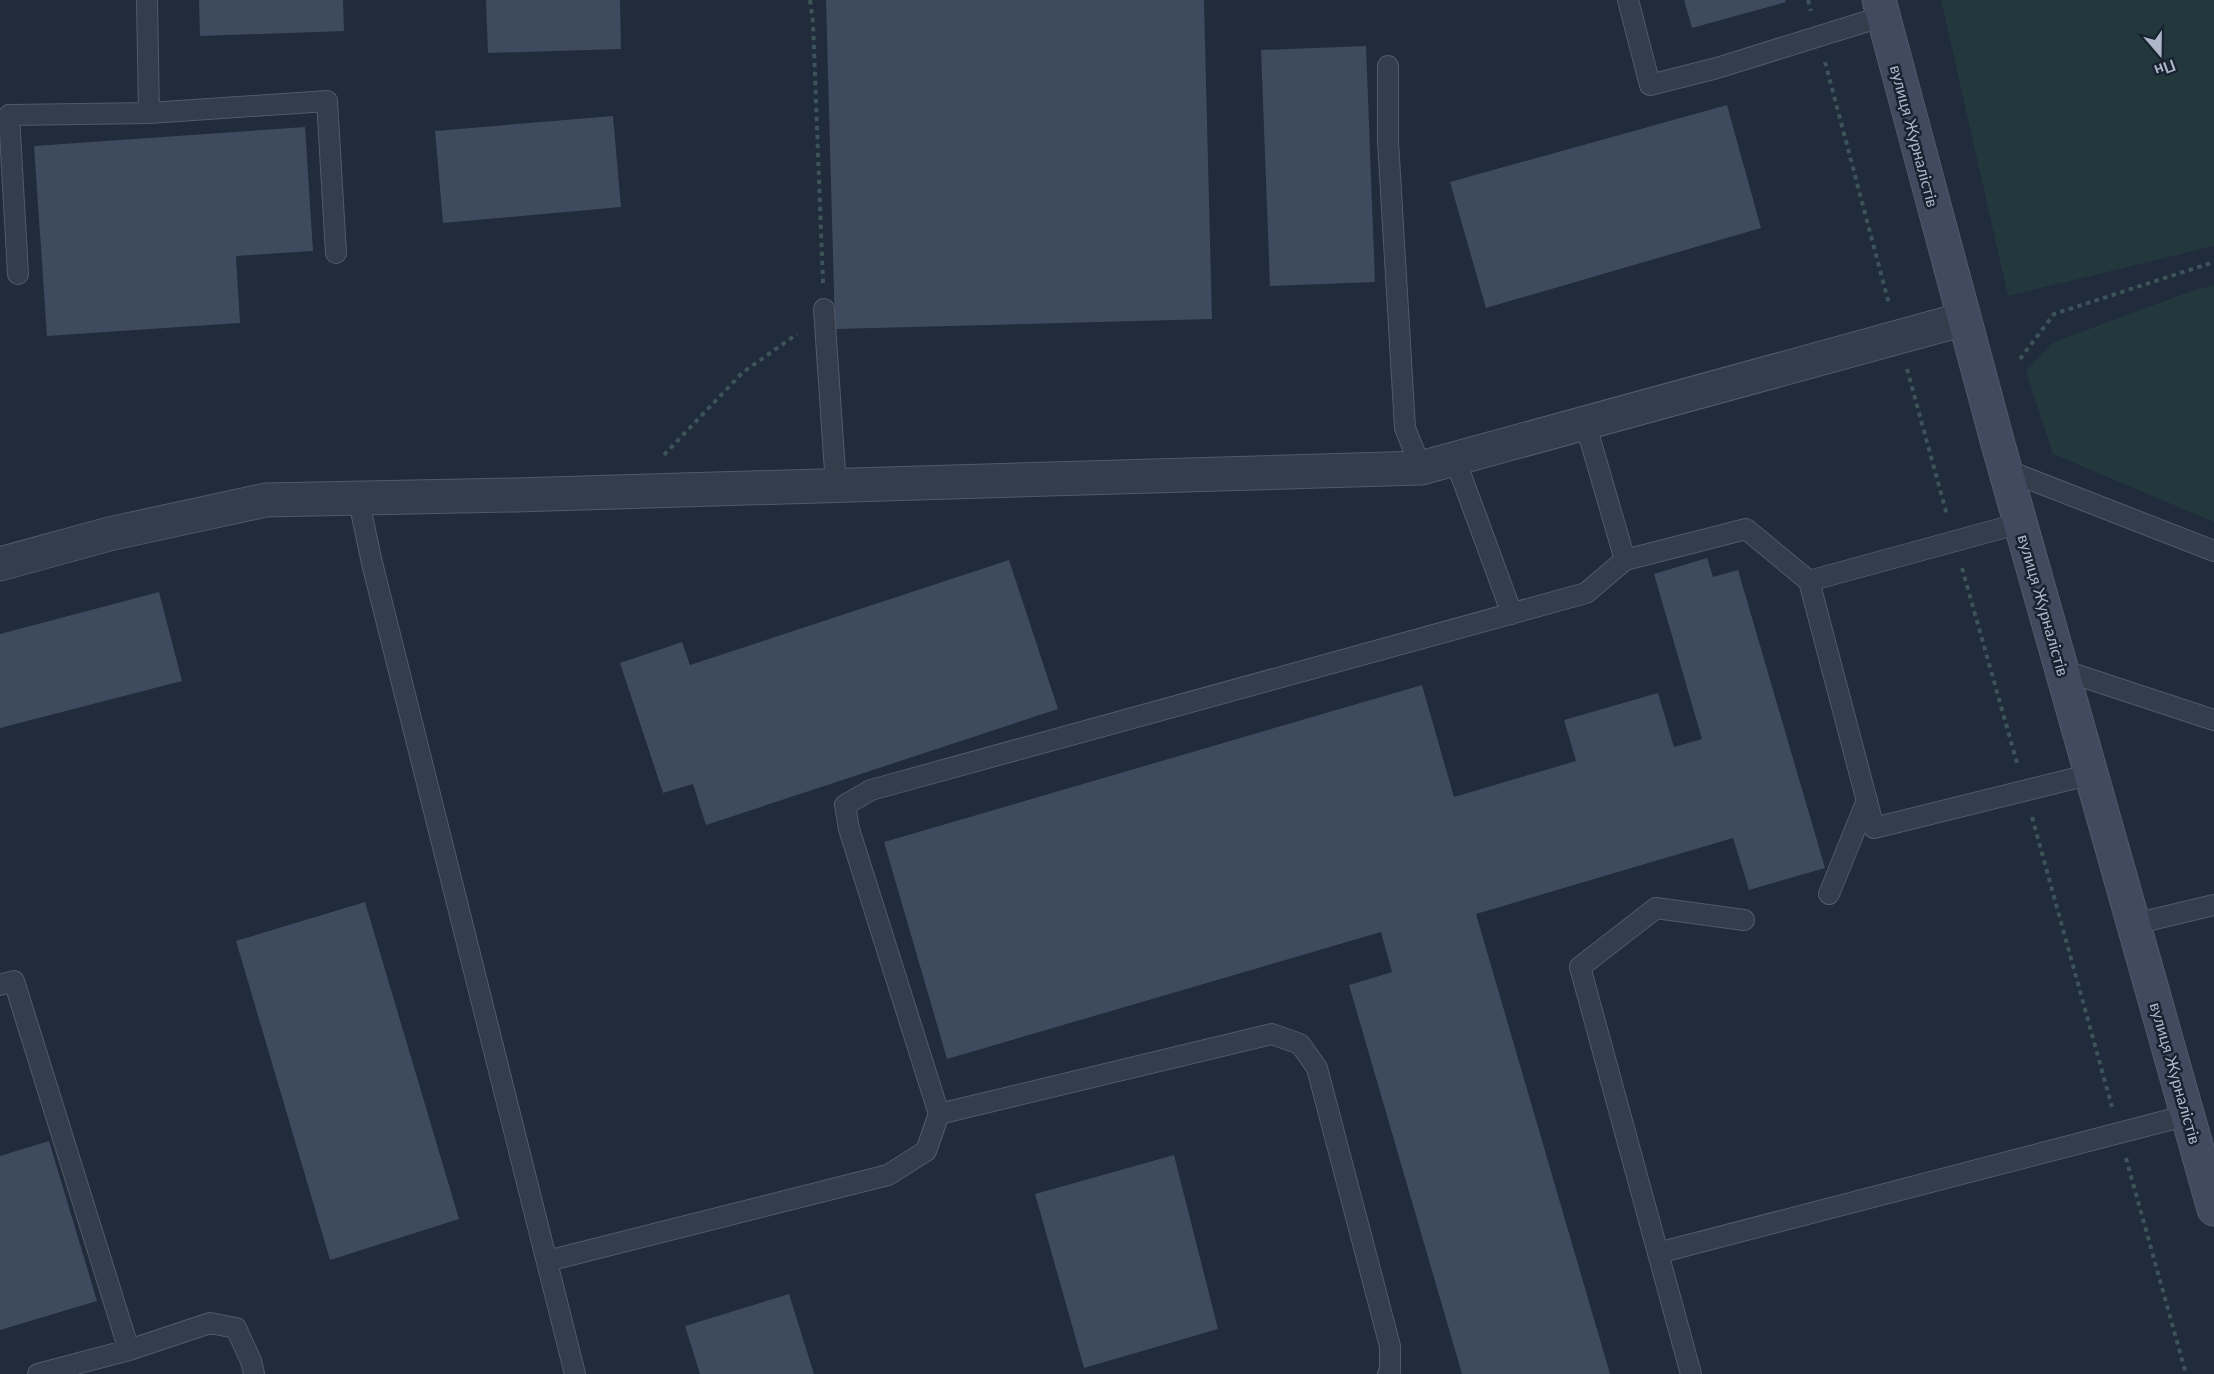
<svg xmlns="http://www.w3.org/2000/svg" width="2214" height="1374" font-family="Lato,sans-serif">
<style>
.grass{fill:#22383c}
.building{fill:#3e4a5e}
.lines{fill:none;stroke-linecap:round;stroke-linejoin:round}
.lane-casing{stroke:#515a69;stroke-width:22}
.street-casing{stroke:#515a69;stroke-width:35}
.secondary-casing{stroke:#515a69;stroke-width:35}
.path{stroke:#3c5457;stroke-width:4;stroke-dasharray:4.5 4.5;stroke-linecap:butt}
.lane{stroke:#343d4b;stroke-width:20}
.street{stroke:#343d4b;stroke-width:33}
.secondary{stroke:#414b5f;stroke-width:33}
.labels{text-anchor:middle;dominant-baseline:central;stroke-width:5;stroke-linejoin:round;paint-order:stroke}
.street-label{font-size:16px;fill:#aeb7c8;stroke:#192230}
</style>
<rect width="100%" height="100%" fill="#202b3b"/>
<!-- grass -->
<path class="grass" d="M1941,0H2214V246L2008,296Z
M2214,285V522L2053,454L2026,371L2054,342L2186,293Z"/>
<!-- building -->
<path class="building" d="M199,0H343L344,31L200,36Z
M486,0H620L621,49L488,53Z
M826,0H1204L1212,319L835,329Z
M1684,0H1785L1786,2L1692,28Z
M1366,46L1375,282L1270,286L1261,50Z
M1727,105L1761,228L1486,308L1450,182Z
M613,116L621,207L443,223L435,131Z
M305,127L313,251L236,256L240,323L47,336L34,146Z
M1707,558L1713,577L1738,570L1825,868L1749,890L1733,838L1476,914L1610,1374H1462L1349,985L1392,972L1381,932L947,1059L884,842L1422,685L1454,797L1576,761L1564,720L1658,693L1674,747L1702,739L1654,574Z
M1009,560L1058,709L706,825L693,784L663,793L620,663L682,642L690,665Z
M159,592L182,681L0,728V634Z
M365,902L459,1219L330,1260L236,941Z
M49,1141L97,1301L0,1330V1156Z
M1174,1155L1218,1329L1084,1368L1035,1194Z
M789,1294L814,1374H700L685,1326Z"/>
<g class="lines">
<defs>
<path id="lane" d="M147,0L149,113
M1628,0L1650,85L1717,68L1884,16
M1388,66V141L1405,428L1421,468
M18,274L9,115L149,113L327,101L336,253
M824,309L836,486
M1585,422L1625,560L1746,529L1809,581
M1455,459L1512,614
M2006,470L2214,551
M358,497L372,563L575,1374
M2021,523L1809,581L1874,828L2092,774
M2062,670L2214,720
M1829,894L1867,800
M2134,924L2214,905
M0,985L14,981L129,1350
M939,1114L1272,1034L1300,1044L1317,1068L1390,1346V1372L1388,1374
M1658,1253L2188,1115
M547,1261L888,1175L926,1151L939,1114L849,829L845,805L871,790L1586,593L1625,560
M38,1374L129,1350L210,1323L236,1328L251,1361L254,1374
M1691,1374L1580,967L1656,908L1744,920"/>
<path id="street" d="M0,564L109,534L266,500L516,495L1421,468L1964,319"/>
<path id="secondary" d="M1879,0L1998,444L2214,1209"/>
</defs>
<!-- lane casing -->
<use href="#lane" class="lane-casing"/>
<!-- street casing -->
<use href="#street" class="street-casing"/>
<!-- secondary casing -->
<use href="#secondary" class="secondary-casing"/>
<!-- path -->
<path class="path" d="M810,0L813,23L823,284
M1808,0L1811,11
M1825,62L1889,304
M2020,359L2054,314L2214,262
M1907,369L1947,515
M664,455L742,373L797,334
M1962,568L2017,763
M2032,817L2112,1107
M2126,1158L2186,1374"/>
<!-- lane -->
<use href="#lane" class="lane"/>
<!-- street -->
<use href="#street" class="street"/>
<!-- secondary -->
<use href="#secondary" class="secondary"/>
</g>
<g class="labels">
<!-- street labels -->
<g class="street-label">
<text transform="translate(1915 136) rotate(75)">вулиця Журналістів</text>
<text transform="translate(2044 605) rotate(74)">вулиця Журналістів</text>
<text transform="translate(2176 1073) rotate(74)">вулиця Журналістів</text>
</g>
</g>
<!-- north arrow -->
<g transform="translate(2160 54) rotate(160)" stroke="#192230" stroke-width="4.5" paint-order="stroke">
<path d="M0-4.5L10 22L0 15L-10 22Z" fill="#aeb7c8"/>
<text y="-9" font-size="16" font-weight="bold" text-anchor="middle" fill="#aeb7c8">Пн</text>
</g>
</svg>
